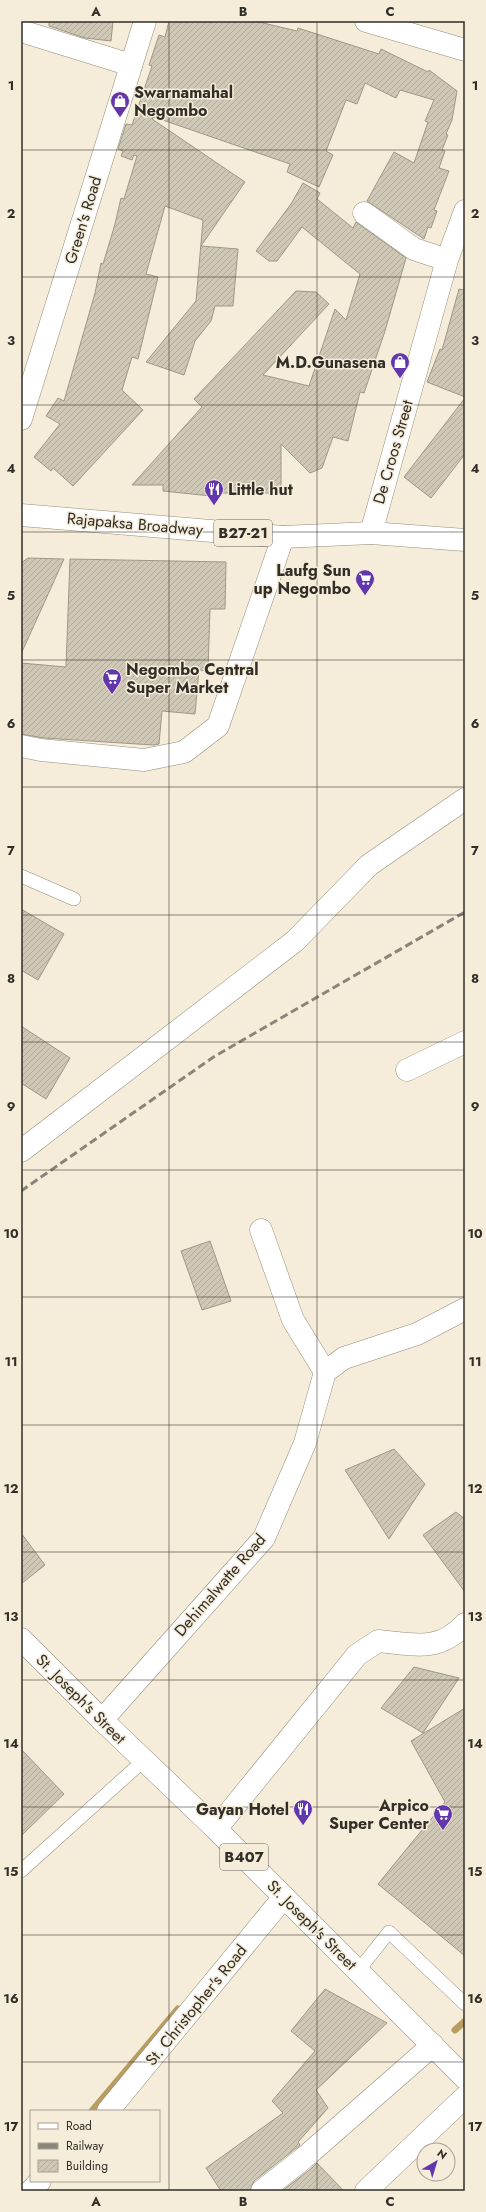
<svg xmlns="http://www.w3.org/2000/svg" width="486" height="2212" font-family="Jost,sans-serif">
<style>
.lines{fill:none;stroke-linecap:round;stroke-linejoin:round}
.stream{stroke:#b89c60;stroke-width:7}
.building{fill:url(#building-hatch);stroke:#a09887}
.service-casing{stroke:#958d7c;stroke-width:14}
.minor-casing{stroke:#958d7c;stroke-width:23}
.secondary-casing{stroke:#958d7c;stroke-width:23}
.primary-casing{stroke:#958d7c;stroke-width:23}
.service{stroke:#fff;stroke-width:13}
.minor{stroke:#fff;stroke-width:22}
.secondary{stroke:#fff;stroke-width:22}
.primary{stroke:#fff;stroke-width:22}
.rail{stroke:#8b8579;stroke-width:3;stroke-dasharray:8 4;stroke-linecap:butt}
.grid{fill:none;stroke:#312e27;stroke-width:1;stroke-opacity:0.55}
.labels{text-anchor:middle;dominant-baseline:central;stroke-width:3;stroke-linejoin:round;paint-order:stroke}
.shield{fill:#f5ecda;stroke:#6c675d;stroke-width:1}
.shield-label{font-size:15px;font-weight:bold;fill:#312e27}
.poi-label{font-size:16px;font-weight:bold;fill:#312e27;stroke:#f5ecda;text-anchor:end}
.street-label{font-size:16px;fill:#312e27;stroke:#f5ecda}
.neatline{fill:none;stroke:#312e27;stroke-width:1.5}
.grid-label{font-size:13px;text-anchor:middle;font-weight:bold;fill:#312e27}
</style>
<defs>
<pattern id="building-hatch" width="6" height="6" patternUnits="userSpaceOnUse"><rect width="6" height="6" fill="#d0c8b6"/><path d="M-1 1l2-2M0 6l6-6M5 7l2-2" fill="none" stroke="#b3ac9c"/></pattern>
</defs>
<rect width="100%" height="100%" fill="#f5ecda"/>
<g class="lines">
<!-- stream -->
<path class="stream" d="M455,2030L465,2021
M92,2111L178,2009"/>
</g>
<!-- building -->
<path class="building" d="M49,21H113L111,41L85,38L49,26Z
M169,21H255L297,31L298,28L379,54L381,49L428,72L429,70L457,91L452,120L446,134L448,135L442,150L445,151L439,168L449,171L434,210L437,211L431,228L428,227L424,239L367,201L394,152L414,163L428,122L425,121L434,100L400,90L396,98L365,83L357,104L346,100L326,151L333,155L319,187L287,172L290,164L154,117L152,119L245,182L201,246L238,249L233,306H215L211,321L195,341L184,375L146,362L196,301L203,220L165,206L146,274L158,277L138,359L132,357L122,390L143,410L73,486L53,468L51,471L34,457L60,424L46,416L58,398L64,401L95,293L101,263L103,264L115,224L121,198L124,199L137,156L134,155L132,160L121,156L123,151L118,149L126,124L132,125L152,66L149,65L159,35L165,37Z
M303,183L320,193L317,199L353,228L356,222L406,258L385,331L364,393L360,392L348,441L333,437L322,468L310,473L281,444V493H211V496L163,491V485H132L202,407L194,399L296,291L316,292L329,304L263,375L309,386L335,309L346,320L360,274L302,227L277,261H269L256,251L291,204Z
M459,289L465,290V397L427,382L440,349L442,350Z
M465,398V454L431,498L404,477Z
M28,558L64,559L21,654V563Z
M70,559L226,562L225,609H210L208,671L199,670L195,714L162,711L159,744L153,745L44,738L21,734V663L66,667Z
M21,909L64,934L38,980L21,970Z
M21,1026L70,1058L46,1099L21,1083Z
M210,1241L231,1301L202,1310L181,1251Z
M394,1449L425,1484L389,1539L345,1470Z
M456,1512L465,1519V1592L423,1535Z
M21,1533L45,1565L21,1584Z
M414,1667L459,1678L423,1733L381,1708Z
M465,1708V1956L378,1884L445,1802L411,1741Z
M21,1749L64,1794L21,1836Z
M325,1989L387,2023L316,2090L328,2108L298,2142L300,2145L254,2181L250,2191H221L206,2168L283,2113L272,2101L315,2051L291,2031Z
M317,2163L344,2191H282L312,2168Z"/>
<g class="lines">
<defs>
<path id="service" d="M21,876L74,899
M21,1871L143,1761
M358,1971L389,1932L465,2004"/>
<path id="minor" d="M21,31L131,65
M364,213L414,249L447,260
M371,533L447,260L465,211
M21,746L41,750L144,760L184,752L218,726L283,537
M407,1070L465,1042
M21,1151L295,941L369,865L465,799
M261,1230L293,1320L325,1372
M102,1720L264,1538L305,1443L325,1372L344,1358L417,1334L465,1309
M216,1829L357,1655L378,1641C414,1644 438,1653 465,1624
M108,2111L284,1897
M31,2191L40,2181
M262,2191L304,2158L433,2045
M366,2191L465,2097"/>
<path id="secondary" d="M21,419L145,21"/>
<path id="primary" d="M366,21L465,50
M21,515L283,537L371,533L465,540
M21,1639L102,1720L216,1829L465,2078"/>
</defs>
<!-- service casing -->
<use href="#service" class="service-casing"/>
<!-- minor casing -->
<use href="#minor" class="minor-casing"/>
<!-- secondary casing -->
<use href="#secondary" class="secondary-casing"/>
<!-- primary casing -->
<use href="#primary" class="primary-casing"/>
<!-- service -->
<use href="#service" class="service"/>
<!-- minor -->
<use href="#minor" class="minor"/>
<!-- secondary -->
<use href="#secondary" class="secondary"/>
<!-- primary -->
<use href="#primary" class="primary"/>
<!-- rail -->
<path class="rail" d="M21,1191L215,1056L465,912"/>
</g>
<!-- grid -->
<path class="grid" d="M169,21V2191M317,21V2191M21,150H465M21,277H465M21,405H465M21,532H465M21,660H465M21,787H465M21,915H465M21,1042H465M21,1170H465M21,1297H465M21,1425H465M21,1552H465M21,1680H465M21,1807H465M21,1935H465M21,2062H465"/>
<!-- icons -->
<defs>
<symbol id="shop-pin" viewBox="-11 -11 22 30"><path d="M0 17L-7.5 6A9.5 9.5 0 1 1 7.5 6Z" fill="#6237ae" stroke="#f5ecda"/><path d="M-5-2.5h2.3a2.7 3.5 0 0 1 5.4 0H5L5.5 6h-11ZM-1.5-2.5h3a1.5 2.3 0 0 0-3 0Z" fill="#fff"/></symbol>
<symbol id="restaurant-pin" viewBox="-11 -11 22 30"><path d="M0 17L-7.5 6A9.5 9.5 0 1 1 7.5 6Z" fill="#6237ae" stroke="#f5ecda"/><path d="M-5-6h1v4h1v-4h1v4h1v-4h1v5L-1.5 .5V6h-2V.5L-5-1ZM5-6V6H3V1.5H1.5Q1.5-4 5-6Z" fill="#fff"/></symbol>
<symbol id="supermarket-pin" viewBox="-11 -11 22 30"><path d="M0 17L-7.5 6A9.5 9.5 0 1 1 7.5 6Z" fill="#6237ae" stroke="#f5ecda"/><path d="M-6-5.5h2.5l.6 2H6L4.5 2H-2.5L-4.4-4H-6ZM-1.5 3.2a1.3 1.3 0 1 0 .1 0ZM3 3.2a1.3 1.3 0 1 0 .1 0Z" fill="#fff"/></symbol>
</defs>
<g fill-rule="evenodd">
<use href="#shop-pin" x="109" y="90" width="22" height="30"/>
<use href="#shop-pin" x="389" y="351" width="22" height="30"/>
<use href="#restaurant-pin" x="203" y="478" width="22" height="30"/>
<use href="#supermarket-pin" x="354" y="568" width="22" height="30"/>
<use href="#supermarket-pin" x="101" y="667" width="22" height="30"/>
<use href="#restaurant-pin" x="292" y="1798" width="22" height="30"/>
<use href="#supermarket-pin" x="432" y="1803" width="22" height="30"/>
</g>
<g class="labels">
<!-- shield labels -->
<g class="shield">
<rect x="214" y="520" width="58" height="26" rx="3"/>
<rect x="220" y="1844" width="48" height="26" rx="3"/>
</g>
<g class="shield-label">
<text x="243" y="533">B27-21</text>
<text x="244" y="1857">B407</text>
</g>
<!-- poi labels -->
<g class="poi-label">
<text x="134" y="92" text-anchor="start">Swarnamahal<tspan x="134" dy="18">Negombo</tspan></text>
<text x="386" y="362">M.D.Gunasena</text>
<text x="228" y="489" text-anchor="start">Little hut</text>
<text x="351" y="570">Laufg Sun<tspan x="351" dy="18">up Negombo</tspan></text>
<text x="126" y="669" text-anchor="start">Negombo Central<tspan x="126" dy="18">Super Market</tspan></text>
<text x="429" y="1805">Arpico<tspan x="429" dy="18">Super Center</tspan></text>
<text x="289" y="1809">Gayan Hotel</text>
</g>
<!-- street labels -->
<g class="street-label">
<text transform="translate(83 220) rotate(-73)">Green's Road</text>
<text transform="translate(393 452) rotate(-74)">De Croos Street</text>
<text transform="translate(135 524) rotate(5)">Rajapaksa Broadway</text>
<text transform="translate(220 1585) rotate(-49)">Dehimalwatte Road</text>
<text transform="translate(81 1699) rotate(45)">St. Joseph's Street</text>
<text transform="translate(312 1925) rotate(45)">St. Joseph's Street</text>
<text transform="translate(196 2005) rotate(-51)">St. Christopher's Road</text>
</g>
</g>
<!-- border -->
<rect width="486" height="2212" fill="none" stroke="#f5ecda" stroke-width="44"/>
<!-- legend -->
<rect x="30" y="2110" width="130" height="72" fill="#f5ecda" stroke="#a7a092"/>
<rect x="38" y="2123" width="20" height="6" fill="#ffffff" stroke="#a7a092"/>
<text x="66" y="2130" font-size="12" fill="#312e27">Road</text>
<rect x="38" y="2143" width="20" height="6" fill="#8b8579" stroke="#a7a092"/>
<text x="66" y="2150" font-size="12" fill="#312e27">Railway</text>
<rect x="38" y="2160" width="20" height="12" fill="url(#building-hatch)" stroke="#a7a092"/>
<text x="66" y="2170" font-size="12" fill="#312e27">Building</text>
<!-- north arrow -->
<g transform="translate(436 2162) rotate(38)"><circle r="19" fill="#f5ecda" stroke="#a7a092"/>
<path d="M0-3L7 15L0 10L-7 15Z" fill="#6237ae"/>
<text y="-6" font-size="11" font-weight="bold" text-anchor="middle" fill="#312e27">N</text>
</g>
<rect x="22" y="22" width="442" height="2168" class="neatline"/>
<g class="grid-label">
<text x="96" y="16">A</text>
<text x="243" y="16">B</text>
<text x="390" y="16">C</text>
<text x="11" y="90">1</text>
<text x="475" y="90">1</text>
<text x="11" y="218">2</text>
<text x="475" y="218">2</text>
<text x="11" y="345">3</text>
<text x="475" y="345">3</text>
<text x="11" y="473">4</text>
<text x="475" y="473">4</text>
<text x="11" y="600">5</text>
<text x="475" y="600">5</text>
<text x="11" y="728">6</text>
<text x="475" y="728">6</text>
<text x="11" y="855">7</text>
<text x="475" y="855">7</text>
<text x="11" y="983">8</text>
<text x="475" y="983">8</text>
<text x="11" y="1111">9</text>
<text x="475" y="1111">9</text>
<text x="11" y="1238">10</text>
<text x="475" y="1238">10</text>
<text x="11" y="1366">11</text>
<text x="475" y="1366">11</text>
<text x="11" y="1493">12</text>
<text x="475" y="1493">12</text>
<text x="11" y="1621">13</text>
<text x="475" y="1621">13</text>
<text x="11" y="1748">14</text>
<text x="475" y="1748">14</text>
<text x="11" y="1876">15</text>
<text x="475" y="1876">15</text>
<text x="11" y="2003">16</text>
<text x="475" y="2003">16</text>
<text x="11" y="2131">17</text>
<text x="475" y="2131">17</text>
<text x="96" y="2206">A</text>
<text x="243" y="2206">B</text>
<text x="390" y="2206">C</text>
</g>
</svg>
